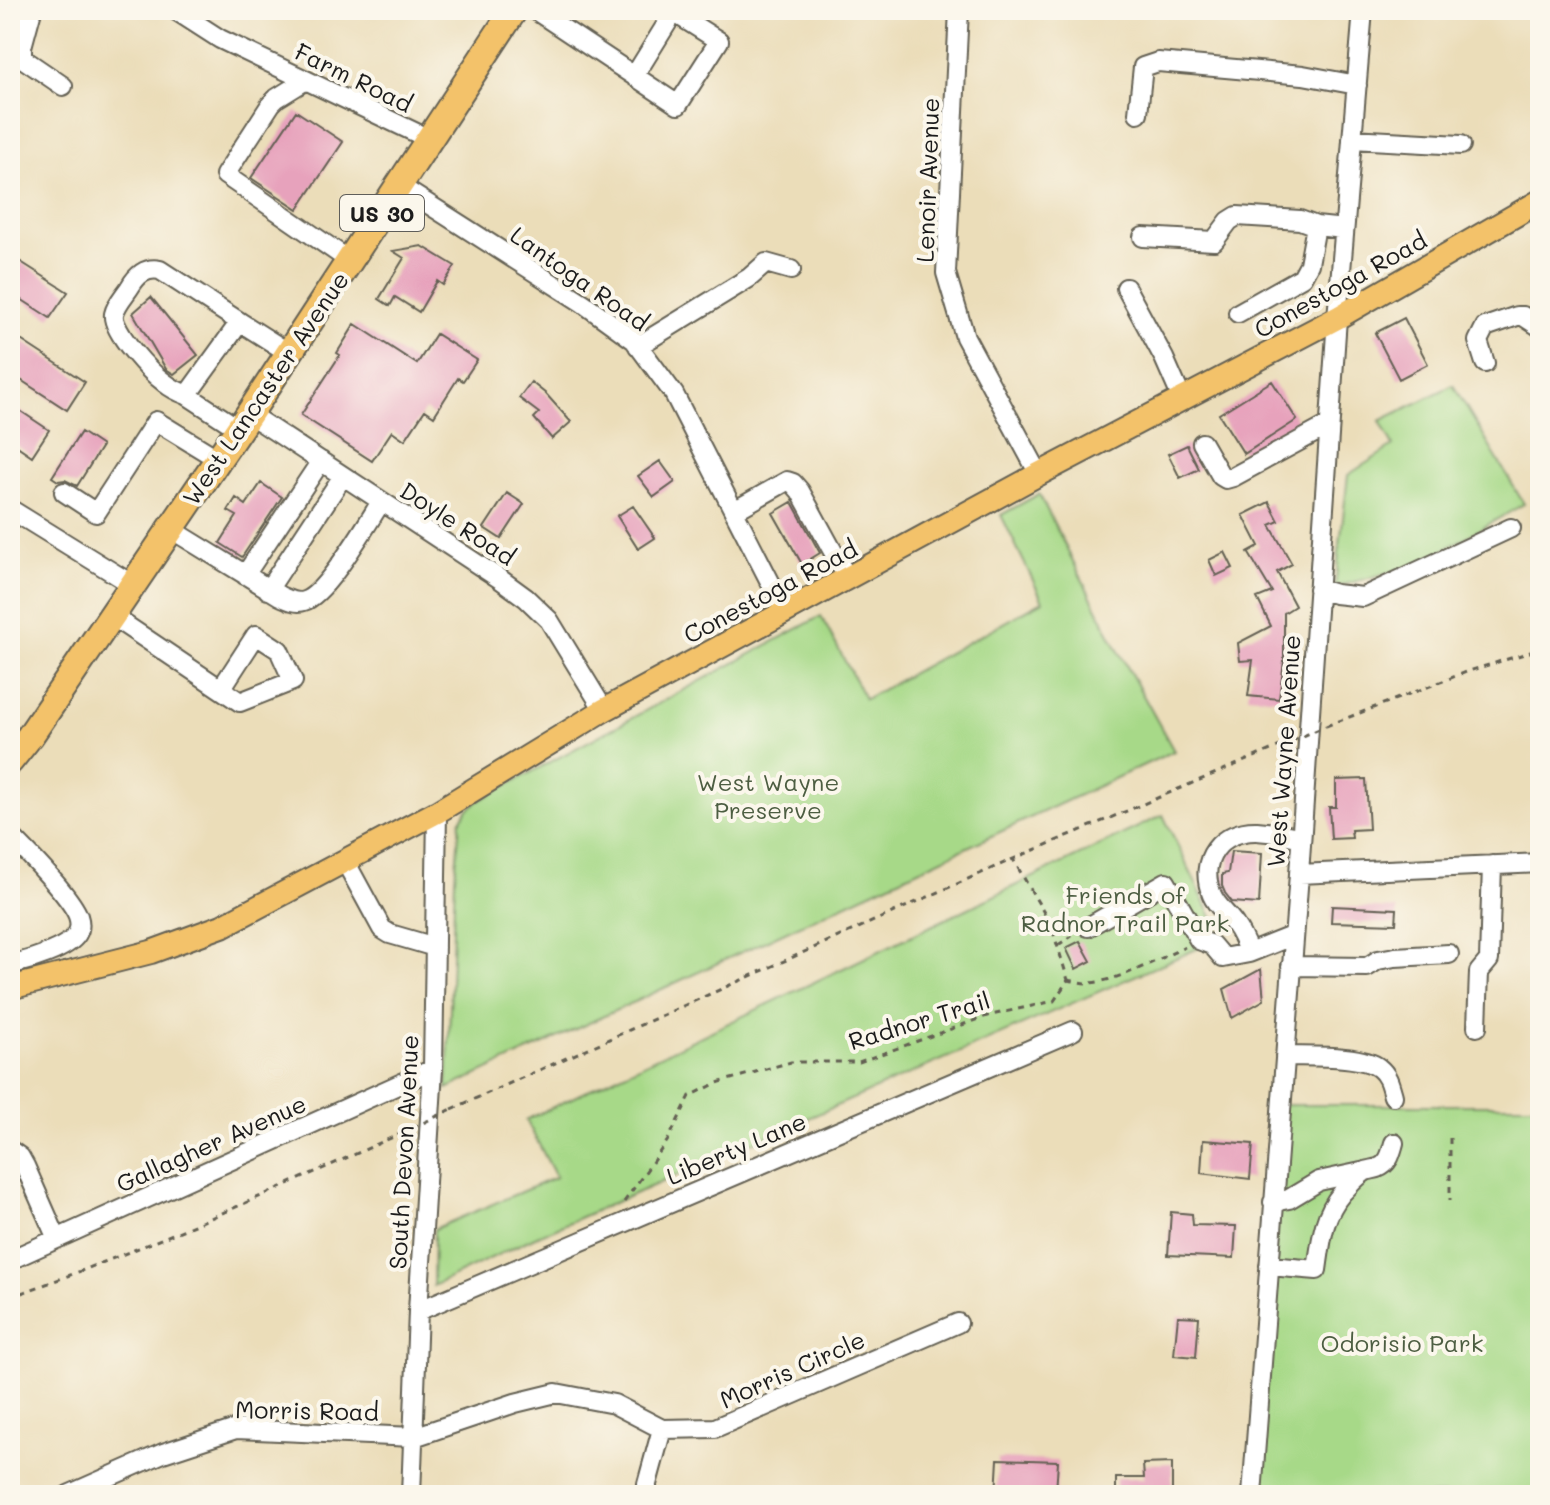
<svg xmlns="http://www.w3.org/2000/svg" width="1550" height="1505" font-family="Mali,sans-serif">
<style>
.green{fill:#a7d988;stroke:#627a52;stroke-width:2}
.building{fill:#e7a2bc}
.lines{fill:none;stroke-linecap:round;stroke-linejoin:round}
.minor-casing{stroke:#646053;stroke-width:22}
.major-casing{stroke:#646053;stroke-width:26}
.highway-casing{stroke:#646053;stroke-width:30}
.path{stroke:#646053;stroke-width:3;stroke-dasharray:6 6;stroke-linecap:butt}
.minor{stroke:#fff;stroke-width:18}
.major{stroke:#f3c26a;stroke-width:22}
.highway{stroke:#f3c26a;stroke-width:26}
.path-bridge{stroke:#646053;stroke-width:3;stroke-dasharray:6 6;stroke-linecap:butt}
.labels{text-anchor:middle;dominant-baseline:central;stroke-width:8;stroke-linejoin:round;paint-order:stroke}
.shield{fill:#fbf7ec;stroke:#5f5e5a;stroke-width:2}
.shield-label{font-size:22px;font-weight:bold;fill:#1c1c1c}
.street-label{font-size:24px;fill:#1c1c1c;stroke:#fbf7ec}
.park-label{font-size:24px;fill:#4d5e42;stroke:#fbf7ec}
</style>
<rect width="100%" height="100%" fill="#fbf7ec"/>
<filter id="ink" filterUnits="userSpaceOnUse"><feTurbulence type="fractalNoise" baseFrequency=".0125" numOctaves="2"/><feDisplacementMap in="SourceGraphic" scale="16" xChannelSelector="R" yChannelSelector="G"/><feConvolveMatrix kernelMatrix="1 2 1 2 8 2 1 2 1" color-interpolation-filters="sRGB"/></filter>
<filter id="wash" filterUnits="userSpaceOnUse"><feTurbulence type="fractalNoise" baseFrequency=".006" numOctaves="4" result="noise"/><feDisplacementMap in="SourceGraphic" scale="32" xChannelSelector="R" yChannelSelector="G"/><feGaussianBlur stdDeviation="1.8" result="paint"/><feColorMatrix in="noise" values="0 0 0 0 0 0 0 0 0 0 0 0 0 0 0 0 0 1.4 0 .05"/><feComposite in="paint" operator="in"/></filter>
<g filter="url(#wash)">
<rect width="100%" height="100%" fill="#ebddb9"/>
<!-- green -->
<path class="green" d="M1453,385L1524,504L1424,561L1406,568L1335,587L1348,475L1393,446L1380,421Z
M1039,494L1119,652L1174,751L447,1089L455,878L460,822L467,810L478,801L821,616L865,699L1043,601L1001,515Z
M1163,815L1222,938L533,1238L433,1286L434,1229L556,1177L526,1120Z
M1280,1105H1540V1495H1252Z"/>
<g id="blocks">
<!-- building -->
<path class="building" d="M296,111L343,142L298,209L251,178Z
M422,246L455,266L443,285L437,281L419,312L395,297L390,306L379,299L404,258L393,251Z
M10,255L68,292L50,318L10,292Z
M151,297L198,355L174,374L166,369L133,313Z
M1404,318L1428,364L1399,379L1375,333Z
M355,324L417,364L436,334L477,360L463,381L458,378L434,416L425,410L405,440L392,431L372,461L301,415L340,355L337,353Z
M10,333L85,382L67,410L10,373Z
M1272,381L1297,420L1244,454L1219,414Z
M531,382L546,394L571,422L552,439L534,418L539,413L519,398Z
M10,404L49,430L32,456L10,441Z
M81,432L102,446L77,486L65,480L58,481L52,477Z
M1187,445L1199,469L1180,478L1168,454Z
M660,461L675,482L654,497L638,476Z
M261,483L282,497L242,557L220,543L237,516L228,511L236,498L246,505Z
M507,493L524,504L501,539L484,528Z
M792,502L820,553L802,564L773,513Z
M1269,502L1279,521L1270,525L1292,564L1277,572L1295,606L1284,613V661L1279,699L1248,696L1253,660L1240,661L1238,643L1271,626L1257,598L1272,592L1248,552L1259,546L1243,515Z
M633,506L655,538L638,549L617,516Z
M1225,552L1233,568L1216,576L1209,560Z
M1366,779L1369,829L1351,830L1352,838L1331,839L1329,807H1336V780Z
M1231,851L1262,853L1259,904L1232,902L1225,893L1222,886V874L1228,873Z
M1332,906L1397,909L1396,924L1331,922Z
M1080,941L1091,961L1076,969L1066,948Z
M1261,969L1264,1000L1232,1018L1224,989Z
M1203,1140L1253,1144L1250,1179L1201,1173Z
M1171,1212L1192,1214L1193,1225L1236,1226L1234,1258L1168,1255Z
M1178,1316L1199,1317L1196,1357L1174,1355Z
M998,1459L1058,1461L1056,1493L1022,1492V1495H996Z
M1172,1463V1495H1116V1478H1144L1143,1464Z"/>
</g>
</g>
<g filter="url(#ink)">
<use href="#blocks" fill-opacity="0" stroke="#646053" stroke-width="2"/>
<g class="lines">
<defs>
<path id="minor" d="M32,10L22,47V58L63,86
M175,10L220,39L429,139
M535,10L678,105L719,41L670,10
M959,10L946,273L965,337L1039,474
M635,75L674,12
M306,80L277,98L271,104L225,175L350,261
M1138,113L1143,67L1158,62L1303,75L1357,85
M1352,139L1461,145
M400,186L583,303L634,340L674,394L786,613
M1143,237L1214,241L1229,221L1237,216L1300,220L1316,226L1344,229
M1126,288L1164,358L1182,399
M1238,313L1302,277L1309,264L1316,226
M638,346L749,278L766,263L791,270
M1485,363L1478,341L1485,327L1517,316H1523L1540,327
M187,395C179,392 171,388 165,383C151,373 111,331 114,314C116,304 125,295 130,287C137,275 146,267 160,270L240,322
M249,414L500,579L526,598L549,620L604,710
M239,429L187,395L240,322L289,353
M1202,443L1221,476L1226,479L1233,477L1329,425
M64,492L96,513L156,421L218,459
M10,509L133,585
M734,511L787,481L793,483L800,491L848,579
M171,529L280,596C287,599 296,604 304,601C326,595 368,522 381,502
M245,575L321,461
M1318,589L1335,594L1363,597L1511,528
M268,590L343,476
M112,616L240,702L293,681L279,650L256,635L221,689
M10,835C26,851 71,897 78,916C80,922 80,929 77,934C68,949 27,961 10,965
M345,861L382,929L390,934L435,947
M1299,874L1540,863
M1088,927L1166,882L1199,940L1212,945L1223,958L1249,953L1294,935
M1249,953C1245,943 1241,933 1235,925C1228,914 1217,907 1212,895C1197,860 1221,830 1257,831C1272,832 1287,835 1301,837
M1291,966L1367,967L1378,960L1395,957L1449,954
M1477,1027L1479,972L1489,960L1492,865
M1285,1056C1307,1057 1362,1054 1379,1068C1388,1075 1390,1085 1393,1096
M10,1150L20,1157L25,1166L57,1239
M1273,1202L1289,1199L1319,1181L1366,1171
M10,1260L433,1069
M1269,1266L1317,1270C1321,1242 1323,1215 1342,1193C1349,1186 1357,1176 1366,1171C1368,1170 1375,1169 1378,1168C1389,1164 1391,1153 1394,1143
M418,1311L1073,1031
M68,1495L163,1453L236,1429L414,1437L515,1403L556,1393L614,1404L662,1429L715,1428L958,1323
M411,1495L418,1311L433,1069L437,812
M647,1495V1484L662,1429
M1252,1495L1299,874L1337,318L1363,10"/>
<path id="major" d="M10,988L151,952L222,926L437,812L604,710L1039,474L1337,318L1540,201"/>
<path id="highway" d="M10,761L30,736L249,414L514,10"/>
</defs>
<!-- minor casing -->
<use href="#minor" class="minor-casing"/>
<!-- major casing -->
<use href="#major" class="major-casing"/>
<!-- highway casing -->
<use href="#highway" class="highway-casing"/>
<!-- path -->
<path class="path" d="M1326,726L1469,671L1540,649
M1053,925L1067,930H1073
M1058,945L1072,936
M1068,980C1074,981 1082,983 1088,983C1117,982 1159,959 1185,947
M452,1109L1013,859L1292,741
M1450,1138V1201
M624,1202L668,1140L690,1096L717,1083L791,1062H859L987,1016L1054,1001L1068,980L1051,925L1013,859
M10,1297C144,1250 273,1191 402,1133"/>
<!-- minor -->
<use href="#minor" class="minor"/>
<!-- major -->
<use href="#major" class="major"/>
<!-- highway -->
<use href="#highway" class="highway"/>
<!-- path-bridge -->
<path class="path-bridge" d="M1292,741L1326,726
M402,1133L452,1109"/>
</g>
</g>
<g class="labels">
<!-- shield labels -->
<rect class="shield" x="340" y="195" width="84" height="36" rx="6"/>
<g class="shield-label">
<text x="382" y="213">US 30</text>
</g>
<!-- street labels -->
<g class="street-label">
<text transform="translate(354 77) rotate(26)">Farm Road</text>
<text transform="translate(927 180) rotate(-88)">Lenoir Avenue</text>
<text transform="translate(580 278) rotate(35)">Lantoga Road</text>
<text transform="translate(1340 284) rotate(-29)">Conestoga Road</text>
<text transform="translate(265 388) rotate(-56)">West Lancaster Avenue</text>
<text transform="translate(458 523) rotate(33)">Doyle Road</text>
<text transform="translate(770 591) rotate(-28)">Conestoga Road</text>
<text transform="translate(1283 751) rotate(-86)">West Wayne Avenue</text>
<text transform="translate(919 1020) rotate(-17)">Radnor Trail</text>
<text transform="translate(211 1143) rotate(-24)">Gallagher Avenue</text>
<text transform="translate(736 1148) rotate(-23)">Liberty Lane</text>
<text transform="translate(403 1152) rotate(-87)">South Devon Avenue</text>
<text transform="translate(792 1369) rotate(-24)">Morris Circle</text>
<text transform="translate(307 1410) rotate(1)">Morris Road</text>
</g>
<!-- park labels -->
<g class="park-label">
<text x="768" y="781">West Wayne<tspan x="768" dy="28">Preserve</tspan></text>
<text x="1125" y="894">Friends of<tspan x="1125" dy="28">Radnor Trail Park</tspan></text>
<text x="1402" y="1342">Odorisio Park</text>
</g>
</g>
<!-- margin -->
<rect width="1550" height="1505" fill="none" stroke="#fbf7ec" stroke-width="40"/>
</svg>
